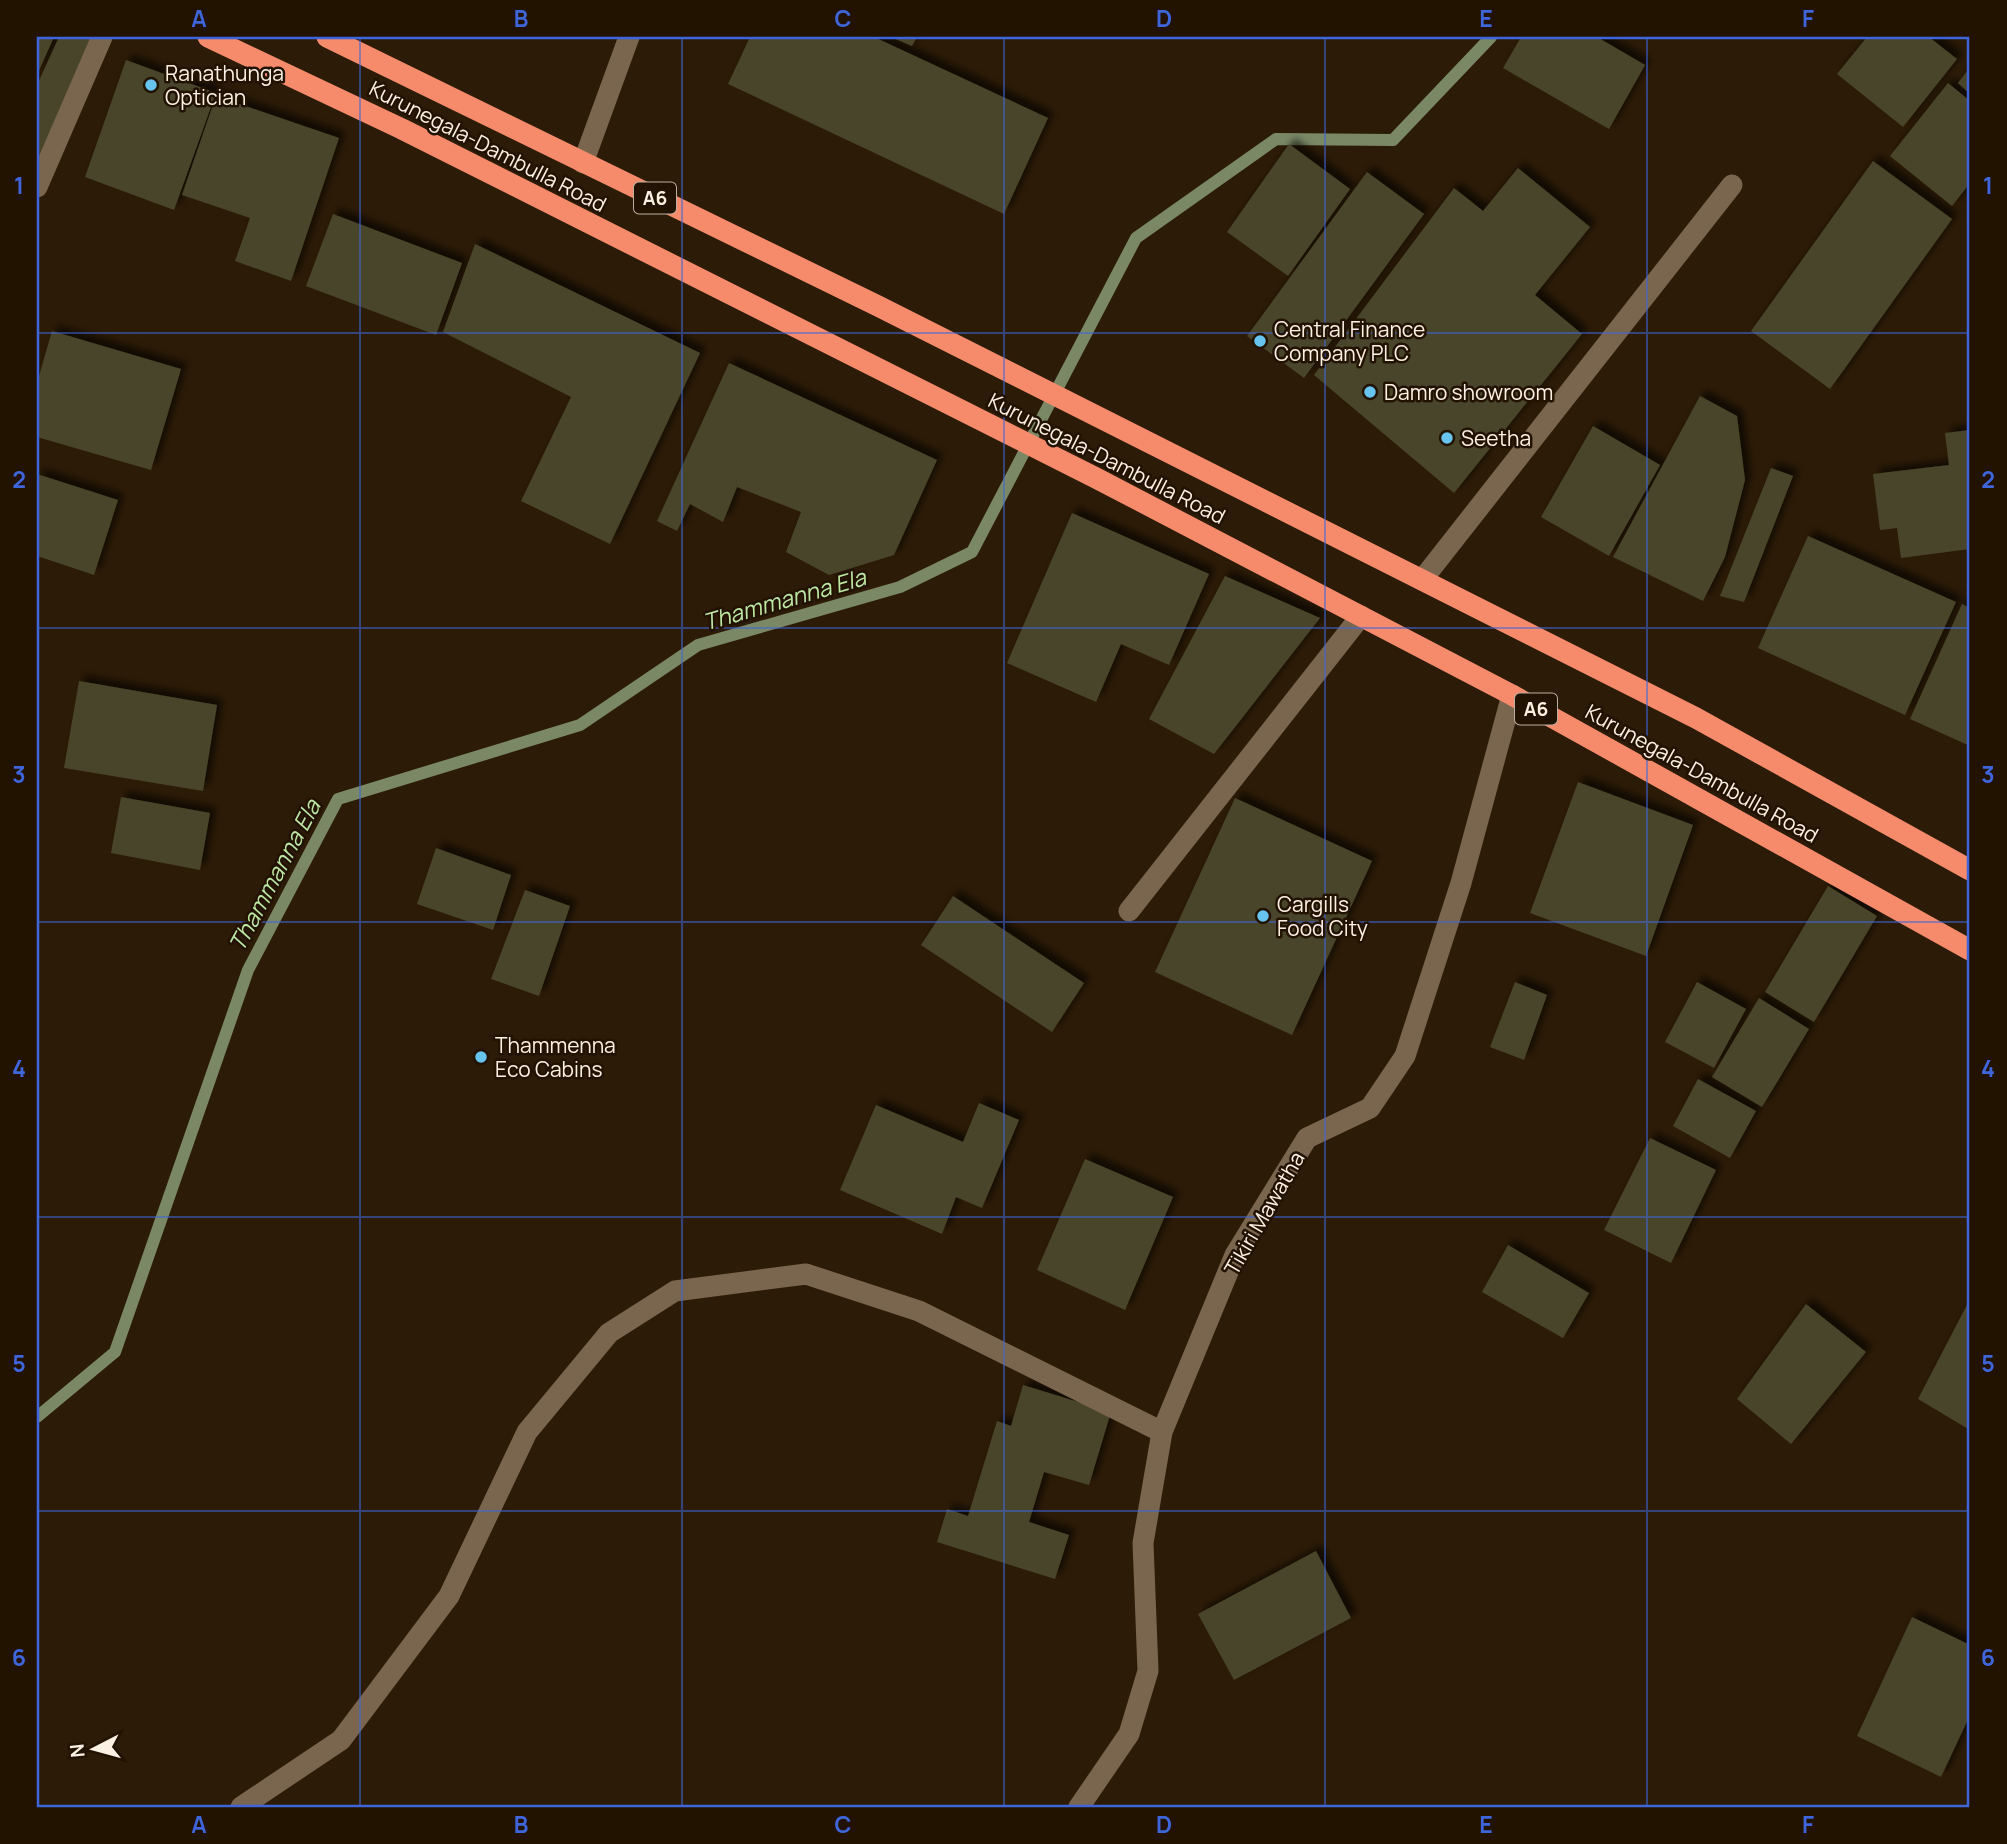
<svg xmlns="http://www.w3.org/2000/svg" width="2007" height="1844" font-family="Manrope,sans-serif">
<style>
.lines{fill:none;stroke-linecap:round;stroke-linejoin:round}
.stream{stroke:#7a8866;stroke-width:12}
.building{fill:#494529;filter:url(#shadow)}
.minor{stroke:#7a654e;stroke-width:21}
.highway{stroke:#f58b6b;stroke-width:21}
.grid{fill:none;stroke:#3e66da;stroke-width:2;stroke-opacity:0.55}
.poi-dot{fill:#66c4ef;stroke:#221200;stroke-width:2.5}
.labels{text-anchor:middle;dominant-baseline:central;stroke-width:5;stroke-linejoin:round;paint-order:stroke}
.shield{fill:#221200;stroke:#bbad9f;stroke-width:2}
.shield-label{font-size:19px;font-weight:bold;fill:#fcf0e3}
.poi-label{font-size:21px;fill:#fcf0e3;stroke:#221200;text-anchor:start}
.street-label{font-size:21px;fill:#fcf0e3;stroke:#221200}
.water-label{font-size:23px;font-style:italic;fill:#bde8a2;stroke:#221200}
.neatline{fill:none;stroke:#3e66da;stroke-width:2.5}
.grid-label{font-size:23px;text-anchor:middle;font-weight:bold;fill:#3e66da}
</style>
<defs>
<filter id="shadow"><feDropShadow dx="6" dy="-6" stdDeviation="3.5" flood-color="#0009"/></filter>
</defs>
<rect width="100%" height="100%" fill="#2c1b06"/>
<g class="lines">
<!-- stream -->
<path class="stream" d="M37,1417L115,1352L248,970L338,799L580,725L698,645L900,587L972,552L1136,238L1276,139L1393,140L1491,37"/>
</g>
<!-- building -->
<path class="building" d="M37,37H54L37,75Z
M59,37H98L37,173V85Z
M750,37H874L1048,118L1004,214L728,84Z
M891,37H917L912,46Z
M1521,37H1597L1645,65L1609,129L1503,68Z
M1867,37H1929L1957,59L1903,127L1837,74Z
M126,60L216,93L174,210L85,177Z
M1970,67V94L1958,83Z
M1948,83L1970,101V183L1952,206L1890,156Z
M216,96L339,138L291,281L235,261L250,218L182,195Z
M1289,144L1350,189L1288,276L1227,232Z
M1873,161L1952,219L1830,389L1751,331Z
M1518,168L1590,227L1535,295L1582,334L1454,493L1314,375L1454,188L1483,211Z
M1367,172L1424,214L1304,378L1247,336Z
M333,214L462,263L436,335L306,286Z
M475,244L700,353L610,544L521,501L571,397L443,332Z
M52,331L181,369L151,470L37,437V383Z
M729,363L937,460L894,555L829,575L786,552L801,512L737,487L723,522L690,504L677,531L657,521Z
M1700,396L1737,416L1745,480L1725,557L1703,601L1613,557Z
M1593,426L1660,465L1609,556L1541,517Z
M1970,430V549L1901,558L1897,528L1880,530L1873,474L1949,465L1945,433Z
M1771,468L1793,476L1744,602L1720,596Z
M37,474L118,500L94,575L37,556Z
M1072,513L1209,574L1169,665L1121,644L1096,702L1007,663Z
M1808,536L1956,602L1905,715L1758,648Z
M1225,576L1320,618L1214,754L1149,719Z
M1962,604L1970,608V746L1910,719Z
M79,681L217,705L203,791L64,768Z
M1578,782L1693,825L1646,956L1530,913Z
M121,797L210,813L200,870L111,853Z
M1235,798L1372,861L1292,1035L1155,972Z
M436,848L511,875L493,930L417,904Z
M1828,886L1877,916L1814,1022L1765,992Z
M525,890L570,906L539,996L491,979Z
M953,896L1084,983L1052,1032L921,945Z
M1515,982L1547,995L1524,1060L1490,1047Z
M1697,982L1746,1009L1714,1068L1665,1042Z
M1759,998L1809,1029L1762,1107L1712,1077Z
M1698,1079L1756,1111L1730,1158L1673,1126Z
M979,1103L1019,1120L982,1208L956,1197L942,1234L840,1190L876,1105L963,1142Z
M1650,1138L1716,1170L1671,1263L1604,1230Z
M1085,1159L1173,1197L1125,1310L1037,1270Z
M1508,1245L1589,1293L1563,1338L1482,1292Z
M1970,1299V1430L1918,1399Z
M1806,1304L1866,1352L1791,1444L1737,1399Z
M1023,1385L1111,1412L1089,1485L1044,1472L1029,1522L1069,1535L1055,1579L937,1542L947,1509L968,1516L997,1421L1011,1426Z
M1316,1551L1351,1618L1234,1680L1198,1614Z
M1912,1617L1970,1645V1715L1941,1777L1857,1736Z"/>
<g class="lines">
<!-- minor -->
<path class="minor" d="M583,163L629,37
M37,187L102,37
M1422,580L1732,185
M1129,911L1361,616
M241,1807L341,1740L449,1596L527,1432L609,1333L675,1291L806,1274L919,1311L1162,1432
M1079,1807L1129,1734L1148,1671L1143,1543L1162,1432L1235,1255L1307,1138L1370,1108L1405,1056L1461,883L1512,695"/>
<!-- highway -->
<path class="highway" d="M208,37L402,129L1096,478L1512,695L1970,950
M327,37L878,306L1696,718L1970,870"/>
</g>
<!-- grid -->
<path class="grid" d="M360,37V1807M682,37V1807M1004,37V1807M1325,37V1807M1647,37V1807M37,333H1970M37,628H1970M37,922H1970M37,1217H1970M37,1511H1970"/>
<!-- markers -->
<g class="poi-dot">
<circle cx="151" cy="85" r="7"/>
<circle cx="1260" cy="341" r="7"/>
<circle cx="1370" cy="392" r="7"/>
<circle cx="1447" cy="438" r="7"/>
<circle cx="1263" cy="916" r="7"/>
<circle cx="481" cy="1057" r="7"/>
</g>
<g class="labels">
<!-- shield labels -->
<g class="shield">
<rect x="634" y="182.5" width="42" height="31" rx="5"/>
<rect x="1515" y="693.5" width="42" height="31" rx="5"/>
</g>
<g class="shield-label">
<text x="655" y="198">A6</text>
<text x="1536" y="709">A6</text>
</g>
<!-- poi labels -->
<g class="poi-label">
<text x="165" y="73">Ranathunga<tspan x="165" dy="24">Optician</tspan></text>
<text x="1274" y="329">Central Finance<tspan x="1274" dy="24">Company PLC</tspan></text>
<text x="1384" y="392">Damro showroom</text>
<text x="1461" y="438">Seetha</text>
<text x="1277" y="904">Cargills<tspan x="1277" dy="24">Food City</tspan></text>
<text x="495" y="1045">Thammenna<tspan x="495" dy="24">Eco Cabins</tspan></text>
</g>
<!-- street labels -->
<g class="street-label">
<text transform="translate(488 146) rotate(27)">Kurunegala-Dambulla Road</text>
<text transform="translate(1107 458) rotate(27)">Kurunegala-Dambulla Road</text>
<text transform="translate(1702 773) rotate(29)">Kurunegala-Dambulla Road</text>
<text transform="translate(1264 1213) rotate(-60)">Tikiri Mawatha</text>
</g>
<!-- water labels -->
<g class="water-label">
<text transform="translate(784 599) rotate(-16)">Thammanna Ela</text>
<text transform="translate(274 875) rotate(-62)">Thammanna Ela</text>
</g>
</g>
<!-- border -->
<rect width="2007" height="1844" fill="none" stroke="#221200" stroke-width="77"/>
<!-- north arrow -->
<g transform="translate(94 1749) rotate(264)" stroke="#221200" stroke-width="5" paint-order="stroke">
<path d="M0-5L12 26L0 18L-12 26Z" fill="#fcf0e3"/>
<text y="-10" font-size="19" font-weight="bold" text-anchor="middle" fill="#fcf0e3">N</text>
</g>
<rect x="38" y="38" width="1930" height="1768" class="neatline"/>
<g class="grid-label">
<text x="199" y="27">A</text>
<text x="521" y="27">B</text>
<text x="843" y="27">C</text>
<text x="1164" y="27">D</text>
<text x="1486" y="27">E</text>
<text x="1808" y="27">F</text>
<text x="19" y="194">1</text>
<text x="1988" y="194">1</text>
<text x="19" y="488">2</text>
<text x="1988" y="488">2</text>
<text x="19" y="783">3</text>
<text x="1988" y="783">3</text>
<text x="19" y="1077">4</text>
<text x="1988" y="1077">4</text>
<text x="19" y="1372">5</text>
<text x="1988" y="1372">5</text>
<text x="19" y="1666">6</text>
<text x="1988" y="1666">6</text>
<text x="199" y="1833">A</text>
<text x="521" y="1833">B</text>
<text x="843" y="1833">C</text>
<text x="1164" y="1833">D</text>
<text x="1486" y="1833">E</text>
<text x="1808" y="1833">F</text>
</g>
</svg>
